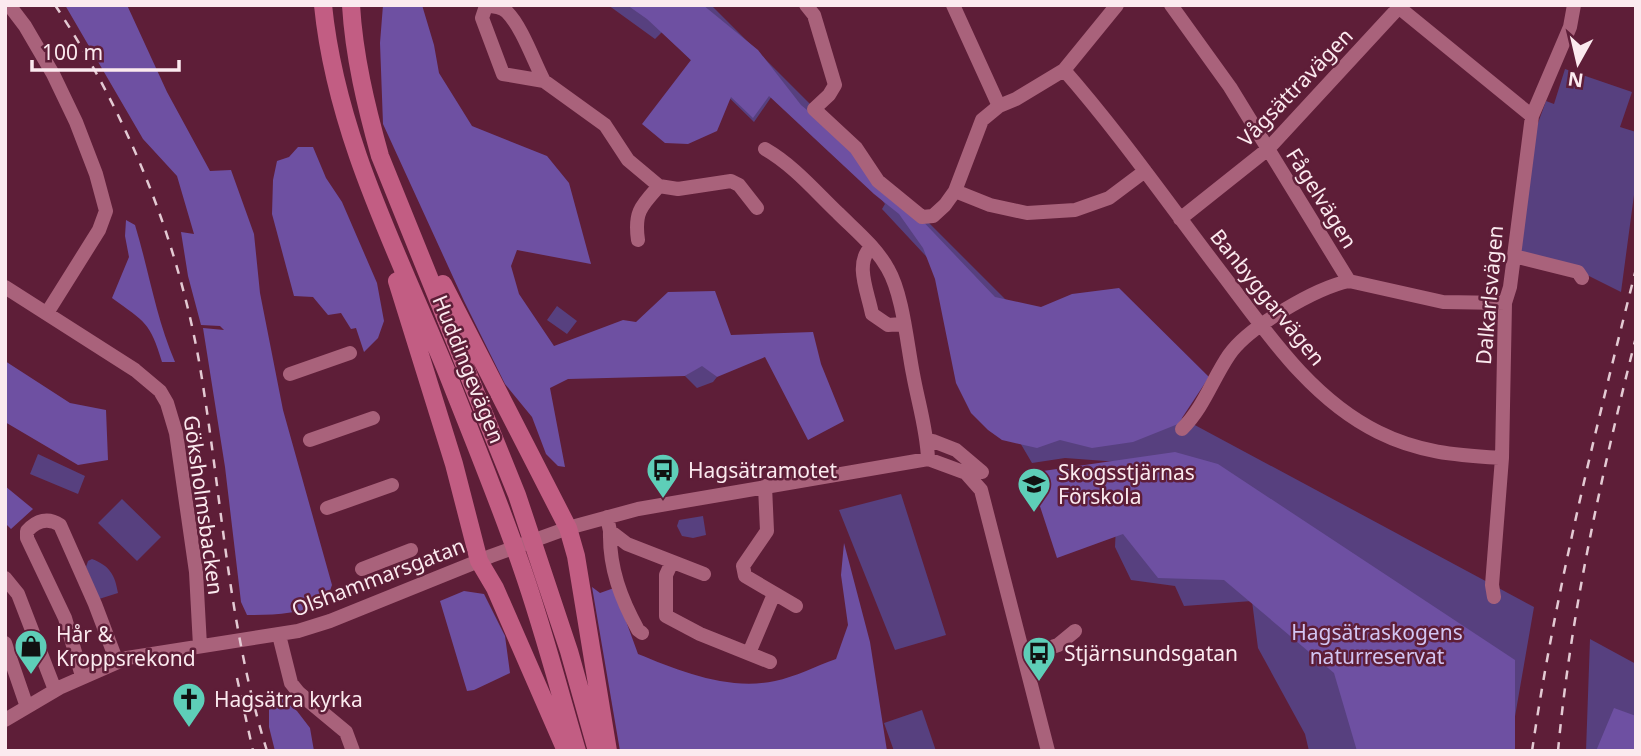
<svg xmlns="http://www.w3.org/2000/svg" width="1641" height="756" font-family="'Noto Sans',sans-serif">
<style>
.green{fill:#57407f}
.forest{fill:#6e50a2}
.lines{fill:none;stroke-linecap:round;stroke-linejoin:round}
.minor{stroke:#a9627b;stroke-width:14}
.major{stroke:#c25d83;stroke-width:18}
.rail{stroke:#e3cad3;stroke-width:2.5;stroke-dasharray:9 9;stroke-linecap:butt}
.labels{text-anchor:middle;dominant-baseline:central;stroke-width:5;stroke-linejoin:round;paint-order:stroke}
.street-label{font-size:21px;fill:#fbeaef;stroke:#5e1e38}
.poi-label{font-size:21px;fill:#fbeaef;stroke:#5e1e38;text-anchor:start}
.park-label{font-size:21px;fill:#d2c5f2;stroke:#5e1e38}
</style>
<rect width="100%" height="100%" fill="#5e1e38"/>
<!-- green -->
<path class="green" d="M608,5H711L1057,351L1534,607L1509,751H1309L1305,734L1258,648L1252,601L1184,606L1175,586L1131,580L1115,547L1119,462L1065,458L1032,463L1015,434L937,268L882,209L885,204L874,190L774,93L754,122L662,32L655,39Z
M1565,69L1632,92L1620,127L1636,132V180L1621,292L1585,274L1517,251L1534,134L1546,101L1554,104Z
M557,306L577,321L567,334L547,320Z
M702,365L717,377L713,382L697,388L685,376Z
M38,454L85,476L78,494L30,474Z
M901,494L946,635L895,650L839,510Z
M122,499L161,537L137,561L98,523Z
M703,516L706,535L693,538L682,536L677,526L679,520Z
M92,559C110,566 115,575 118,593L99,599L86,567L88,561Z
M1590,639L1636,664V751H1586Z
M922,710L936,751H894L884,723Z"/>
<!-- forest -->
<path class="forest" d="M65,5H127L167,92L210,171L231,170L254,234L260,293L283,410L332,585L326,602C300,614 275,615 247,615L241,602L225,467L203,328L224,330L220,326L201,325L188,276L181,232L194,234L177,176L143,139Z
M383,5H422L434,45L439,73L472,126L547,156L569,183L591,264L517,250L511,266L519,294L554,346L623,320L636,322L668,292L715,291L731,335L813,332L821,364L844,421L808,440L765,357L717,377L702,366L685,376L568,379L550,388L565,467L558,466L546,454L532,417L505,384L464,301L383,124L380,43Z
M627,5H703L758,50L801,105L853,148L995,297L1041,307L1072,294L1119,288L1209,377L1178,424L1133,442L1092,448L1060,440L1037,448L1002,440L988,430L971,413L956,383L935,279L923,248L899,214L874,194L769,96L753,118L731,97L717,131L688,144L665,143L642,124L691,60L647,19Z
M298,147H313L326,178L342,202L377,283L384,321L378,338L364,352L356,328L351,329L341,313L328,315L313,297L294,296L272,214L273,180L277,161L289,157Z
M126,220L135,225C149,271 156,318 175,362H162C150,322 145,322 112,298L129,257L125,236Z
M5,361L70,403L106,410L108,460L78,465L5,422Z
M1175,452L1218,464L1515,660V751H1357L1334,673L1224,580L1158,578L1123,534L1057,558L1029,473Z
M5,486L33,509L11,529L5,523Z
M844,543L870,642L887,751H620L592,587L600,593L614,588L638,654C680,671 728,691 775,681C795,677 816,666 836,659L848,625L841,575Z
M464,591L484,594L505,636L510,673L474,690L467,691L440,601Z
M280,697L297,711L310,728L314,751H275L269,727V703Z
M1614,708L1636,716V751H1596Z"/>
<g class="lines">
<!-- minor -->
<path class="minor" d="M9,5L25,26L53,74L76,122L96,174L106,211L99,230L47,313
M806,5L814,15L835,85L829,95L814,109L856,148L878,181L922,217L933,216L945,205L955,191L982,120L999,106L1016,99L1064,70L1117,5
M953,5L999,106
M1171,5L1230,87L1349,281L1443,302L1505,303
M1396,5L1532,116
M1064,70C1121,135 1170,206 1223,275C1267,333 1311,399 1378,432C1420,453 1456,455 1502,458
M544,81C534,62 522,27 507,12C502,7 493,6 486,6L482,18L503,74L544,81L605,125L628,160L659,186L678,189L731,181L739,185L757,208
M765,149C793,165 815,191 838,213C855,230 876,247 888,269C903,295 907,344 913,374C918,402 927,430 928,459
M955,191L990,205L1027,213L1075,210L1109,198L1145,171
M1180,219L1268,149L1401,5
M638,240C634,212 641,206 659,186
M871,247C854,264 868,292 872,314L888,325L903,324
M1514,256L1578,272L1582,278
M5,287L135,370L160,391L167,403L176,433L196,572L200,646
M290,374L350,353
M1182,429C1204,407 1212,380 1229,355C1248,327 1316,288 1349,281
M310,440L373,418
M933,441L956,450L982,472
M765,486L767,531L743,566L745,576L796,606
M327,508L392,485
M607,517L610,531L627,544L704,574
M610,531C609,568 621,599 638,630L642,633
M672,562L666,575V616L700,634L770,662
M362,569L411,550
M5,578L18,594L55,690
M1494,597L1492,585L1502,458L1505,303L1510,287L1532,116L1570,27L1574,5
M279,635L291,683L299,693L346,732L353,751
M5,643L27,707
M749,653L774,594
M1025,656L1058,645L1075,631
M82,676L65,618L27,538V531C37,520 48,517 60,525L95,604L117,662
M5,720L61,687L127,658L298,631L330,621L491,556L568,528L638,509L928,459L966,473L981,490L1048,751"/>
<!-- major -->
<path class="major" d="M323,5C336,135 397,251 446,370C472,436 499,501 522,568C543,628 559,690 577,751
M351,5C354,56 366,106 380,156L517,495L569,651L597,751
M397,281L454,464L479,561L495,588L566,751
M443,284L568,528L576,556L608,751"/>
<!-- rail -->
<path class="rail" d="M55,5C132,121 184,254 204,392C223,514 230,632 267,751
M237,678L253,751
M1532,751C1556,588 1596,428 1636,269
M1558,751C1571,610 1602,473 1636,337"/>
</g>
<!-- icons -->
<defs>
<symbol id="bus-pin" viewBox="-11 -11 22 30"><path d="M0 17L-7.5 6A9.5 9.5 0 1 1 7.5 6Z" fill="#5eceb8" stroke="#5e1e38"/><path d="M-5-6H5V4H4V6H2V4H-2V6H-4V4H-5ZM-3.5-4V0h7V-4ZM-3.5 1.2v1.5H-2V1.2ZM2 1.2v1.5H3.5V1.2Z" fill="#111"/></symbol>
<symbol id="school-pin" viewBox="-11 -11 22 30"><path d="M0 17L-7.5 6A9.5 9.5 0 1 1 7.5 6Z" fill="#5eceb8" stroke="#5e1e38"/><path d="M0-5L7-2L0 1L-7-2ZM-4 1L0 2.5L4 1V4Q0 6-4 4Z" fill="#111"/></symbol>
<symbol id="shop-pin" viewBox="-11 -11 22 30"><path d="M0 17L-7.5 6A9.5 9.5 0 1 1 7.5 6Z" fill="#5eceb8" stroke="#5e1e38"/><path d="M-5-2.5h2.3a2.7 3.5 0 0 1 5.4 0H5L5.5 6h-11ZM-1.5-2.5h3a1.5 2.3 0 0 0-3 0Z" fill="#111"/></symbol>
<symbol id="church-pin" viewBox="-11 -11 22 30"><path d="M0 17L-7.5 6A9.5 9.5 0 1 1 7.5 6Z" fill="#5eceb8" stroke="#5e1e38"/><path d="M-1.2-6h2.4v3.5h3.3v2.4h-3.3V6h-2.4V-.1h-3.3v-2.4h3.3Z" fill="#111"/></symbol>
</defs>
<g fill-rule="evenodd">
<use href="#bus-pin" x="644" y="451" width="38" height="52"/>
<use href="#school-pin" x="1015" y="465" width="38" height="52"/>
<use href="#shop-pin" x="12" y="627" width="38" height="52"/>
<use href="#bus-pin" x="1020" y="634" width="38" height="52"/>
<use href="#church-pin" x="170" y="680" width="38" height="52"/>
</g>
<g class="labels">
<!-- street labels -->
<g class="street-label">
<text transform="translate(1295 87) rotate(-46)">Vågsättravägen</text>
<text transform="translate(1322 198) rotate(58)">Fågelvägen</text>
<text transform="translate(1489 295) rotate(-85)">Dalkarlsvägen</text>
<text transform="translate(1268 297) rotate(51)">Banbyggarvägen</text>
<text transform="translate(469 369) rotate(68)">Huddingevägen</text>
<text transform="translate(204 505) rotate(82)">Göksholmsbacken</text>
<text transform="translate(378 577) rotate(-21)">Olshammarsgatan</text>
</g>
<!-- poi labels -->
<g class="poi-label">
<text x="688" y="470">Hagsätramotet</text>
<text x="1058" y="472">Skogsstjärnas<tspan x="1058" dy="24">Förskola</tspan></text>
<text x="56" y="634">Hår &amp;<tspan x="56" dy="24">Kroppsrekond</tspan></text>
<text x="1064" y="653">Stjärnsundsgatan</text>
<text x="214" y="699">Hagsätra kyrka</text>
</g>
<!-- park labels -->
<g class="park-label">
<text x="1377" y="632">Hagsätraskogens<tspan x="1377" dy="24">naturreservat</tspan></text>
</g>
</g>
<!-- border -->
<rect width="1641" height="756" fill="none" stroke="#fbeaef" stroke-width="14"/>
<!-- north arrow -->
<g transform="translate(1578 63) rotate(188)" stroke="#5e1e38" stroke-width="5" paint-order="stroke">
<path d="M0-5L12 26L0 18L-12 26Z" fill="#fbeaef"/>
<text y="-10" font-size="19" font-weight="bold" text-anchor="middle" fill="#fbeaef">N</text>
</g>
<!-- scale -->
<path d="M32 60v10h147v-10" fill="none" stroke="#fbeaef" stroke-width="3.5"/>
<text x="42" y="60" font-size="21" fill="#fbeaef" stroke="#5e1e38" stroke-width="5" paint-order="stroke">100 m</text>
</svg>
